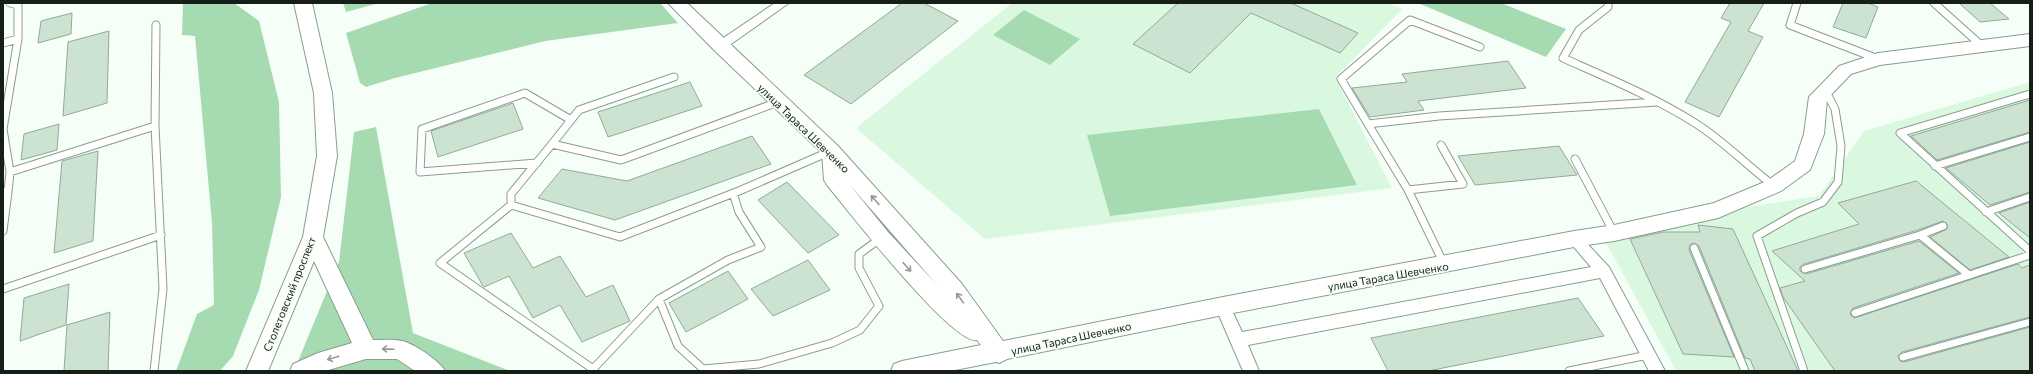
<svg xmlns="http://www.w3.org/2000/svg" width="2033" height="374" font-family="Commissioner,sans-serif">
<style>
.built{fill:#daf8e0}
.green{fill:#a6dbb2}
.building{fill:#cde3d1;stroke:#93a998}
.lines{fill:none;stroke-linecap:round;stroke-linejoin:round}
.lane-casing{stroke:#899e8e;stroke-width:9}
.street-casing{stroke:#899e8e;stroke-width:2}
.secondary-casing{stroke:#899e8e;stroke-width:2}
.lane{stroke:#fff;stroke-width:7}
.street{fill:#fff;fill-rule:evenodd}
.secondary{fill:#fff;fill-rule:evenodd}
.oneway{stroke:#969a97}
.labels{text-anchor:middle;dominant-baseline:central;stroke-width:3.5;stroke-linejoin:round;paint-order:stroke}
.street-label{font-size:11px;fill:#161e18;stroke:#f5fff7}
</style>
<rect width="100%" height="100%" fill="#f5fff7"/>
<!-- built -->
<path class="built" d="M1012,3H1388L1402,9L1335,78L1392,188L985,239L856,128Z
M2030,82V371H1676L1599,230L1819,196L1864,131Z"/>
<!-- green -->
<path class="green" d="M183,3H234L259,21L279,102L281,197L259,290L233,356L220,371H176L197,314L214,305L212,223L195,36L182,35Z
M343,3H379L346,12Z
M432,3H660L678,23L545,41L395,78L366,87L360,83L346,33Z
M1418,3H1501L1566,29L1546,57Z
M1024,10L1080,39L1050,65L993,35Z
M1319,109L1357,185L1110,216L1087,135Z
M376,127L413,333L510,371H294L339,262L354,132Z"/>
<!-- building -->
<path class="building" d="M902,3H924L958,21L851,104L804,75Z
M1178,3H1291L1358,33L1340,53L1251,13L1190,73L1133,44Z
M1730,3H1764L1748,31L1763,37L1719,117L1685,102L1731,22L1721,18Z
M1843,3H1868L1878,7L1866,38L1833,27Z
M1959,3H1990L2009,19L1980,22Z
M72,13L71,34L38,43L41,21Z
M109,31L107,103L63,116L68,42Z
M1508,61L1526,88L1418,101L1424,110L1370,117L1352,88L1407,82L1402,74Z
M690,82L702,106L608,137L598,112Z
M2030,100V132L1937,160L1911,136Z
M513,103L523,129L438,157L431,131Z
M59,124L57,150L21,160L24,134Z
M752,136L771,164L615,220L538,198L562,169L627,181Z
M2030,142V192L1990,205L1946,168Z
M1559,146L1577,175L1475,185L1458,156Z
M98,151L93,241L54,253L62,161Z
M1916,181L2009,257L1970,270L1930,237L1947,229V224L1943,221L1918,230L1804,264L1800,267V271L1806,274L1919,241L1959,273L1853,308L1850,314L1854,318L2018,264L2022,268L2030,265V317L1902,352L1898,356L1900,361L1904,362L2030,327V371H1835L1783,297L1780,288L1805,281L1772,251L1859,224L1838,203Z
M787,182L839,235L808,253L758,200Z
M2030,202V238L1999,213Z
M1698,225L1733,229L1798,371H1755L1750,359L1745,358L1699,246L1694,243L1690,245L1689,250L1734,357L1683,354L1630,239L1663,232H1700Z
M511,233L533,268L560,256L586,297L613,285L630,321L582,342L560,305L533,318L509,276L484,287L483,286L464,253Z
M808,260L830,290L773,316L751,289Z
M728,271L748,299L686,332L669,303Z
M69,284L66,325L20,341L24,298Z
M1578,298L1604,336L1428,371H1388L1371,338Z
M110,312L108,371H64L67,325Z"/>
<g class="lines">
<defs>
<path id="lane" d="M10,3L18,5V39
M1608,3V7L1579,30L1563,58C1608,78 1654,97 1695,123C1724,141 1747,166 1774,186
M1797,3L1790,25L1878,59
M1934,3L1982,46
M3,43L18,39L3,129
M2030,94L1900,133L2030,251
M778,102L621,160L552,144L511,194V205L620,237L739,191L831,151
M1368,124L1341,79L1410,20L1480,47
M3,129L10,172L8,192
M552,144L579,110L674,77
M1575,159L1614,233
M537,163L420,172L422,129L525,93L571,120
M1935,166L2030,137
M10,172L155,126
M1408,190L1463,184L1441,145
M3,191L8,192L3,231
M733,193L739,212L761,247L728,260L659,299L678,346L703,369L759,364L832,343L860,330L879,306L859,268V254L881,238
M511,205L440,263L593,369L659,299
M1986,212L2030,197
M1920,235L1943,226
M1694,248L1745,371
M1444,264L1408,190L1368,124L1439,116L1657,102
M1805,269L1920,235L1969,275
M3,289L161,235
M1855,313L2030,255
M1903,357L2030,322
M154,371L163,289L155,126L156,25
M1569,371L1648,355
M1804,371L1757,236L1797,213L1823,202L1838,182L1841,146L1835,109L1825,90"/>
<path id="street" d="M775,3H789L724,49H716L714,46L716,43Z
M1574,233L1579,235L1609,267L1665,371H1649L1600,278L1248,345L1259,371H1243L1215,306L1218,302L1223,300L1228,302L1242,332L1591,267L1567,239L1569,235Z"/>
<path id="secondary" d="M294,3H312L332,93L337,156L323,237L373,340C382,340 393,339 402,341C413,343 440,361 445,371H415L397,359H366L325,371H290L293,364L318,353L352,343L314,261L268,371H246L303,237L317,156L314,93Z
M668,3H687L838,146L962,284L1003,341L1223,297L1574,231L1614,225L1714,203L1767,181L1795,161L1804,134L1809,97L1839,66L1878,53L2030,34V46L1880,65L1851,74L1827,99L1824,134L1810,170L1781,191L1718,218L1614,241L1574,247L1223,315L1007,359L999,363L996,362L950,371H891L894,364L902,361L981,345L977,340C953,346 846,208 827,185L824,180L822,153L714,50ZM849,184L937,285L888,232Z"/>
</defs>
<!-- lane casing -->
<use href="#lane" class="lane-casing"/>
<!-- street casing -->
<use href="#street" class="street-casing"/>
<!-- secondary casing -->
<use href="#secondary" class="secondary-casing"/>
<!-- lane -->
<use href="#lane" class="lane"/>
<!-- street -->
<use href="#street" class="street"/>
<!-- secondary -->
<use href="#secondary" class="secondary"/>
</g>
<!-- one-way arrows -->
<defs><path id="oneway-shaft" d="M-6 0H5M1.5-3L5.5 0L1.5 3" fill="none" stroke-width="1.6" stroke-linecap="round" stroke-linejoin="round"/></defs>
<g class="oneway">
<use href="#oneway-shaft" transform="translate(875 200) rotate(-131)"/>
<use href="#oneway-shaft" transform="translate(907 267) rotate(48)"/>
<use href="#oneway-shaft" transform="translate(960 298) rotate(-126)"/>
<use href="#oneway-shaft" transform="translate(388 349) rotate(-178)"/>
<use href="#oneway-shaft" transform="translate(333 358) rotate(163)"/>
</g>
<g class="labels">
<!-- street labels -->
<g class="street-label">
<text transform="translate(804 128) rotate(44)">улица Тараса Шевченко</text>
<text transform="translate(1388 276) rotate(-10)">улица Тараса Шевченко</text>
<text transform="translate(289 294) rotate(-68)">Столетовский проспект</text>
<text transform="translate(1071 338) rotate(-12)">улица Тараса Шевченко</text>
</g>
</g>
<!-- border -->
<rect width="2033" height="374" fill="none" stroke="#161e18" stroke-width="8"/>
</svg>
